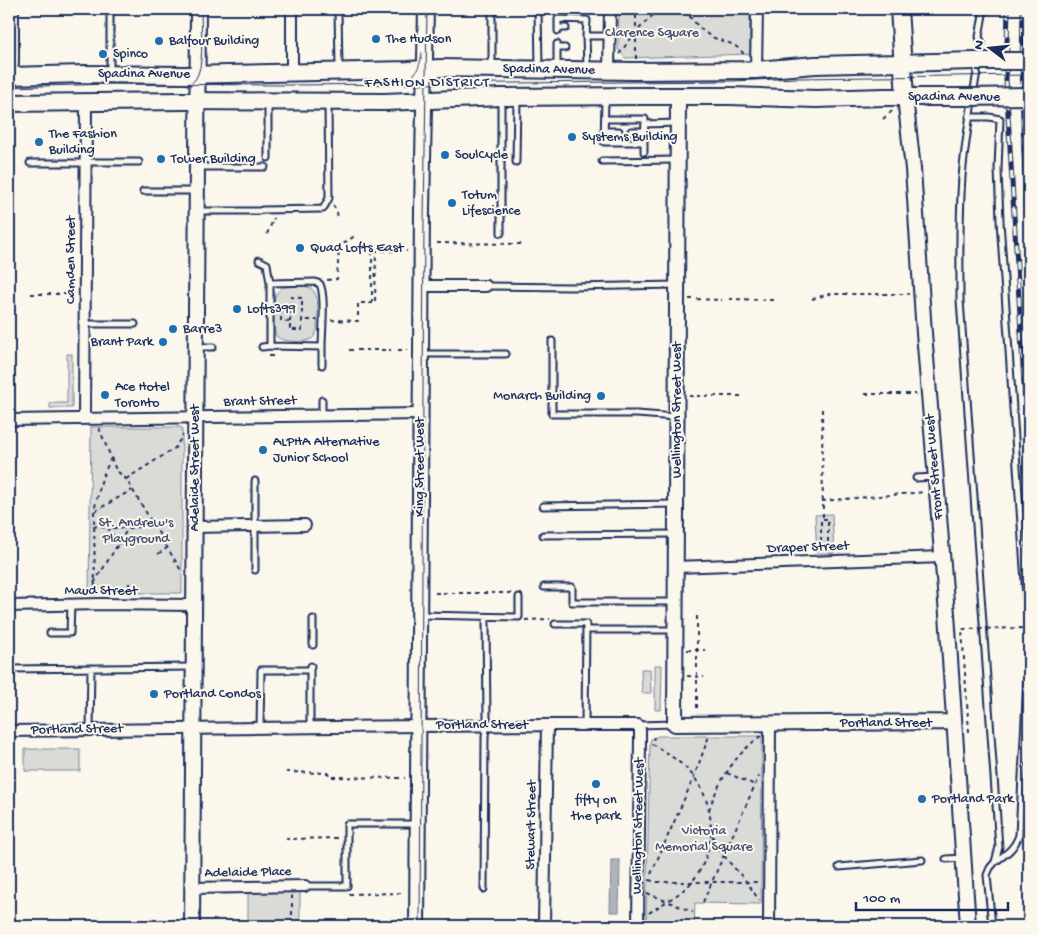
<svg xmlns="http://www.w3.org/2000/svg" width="1038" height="935" font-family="'Gochi Hand',sans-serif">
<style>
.green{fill:#dadad7;stroke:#7a849a}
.water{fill:#afb3bb;stroke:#747e96}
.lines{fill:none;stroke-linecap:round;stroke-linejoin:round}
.lane-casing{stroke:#1b2f5e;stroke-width:9}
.street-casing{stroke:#1b2f5e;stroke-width:14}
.secondary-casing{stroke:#1b2f5e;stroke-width:18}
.primary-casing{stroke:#1b2f5e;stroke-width:20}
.path{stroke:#1b2f5e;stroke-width:2;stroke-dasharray:4 4;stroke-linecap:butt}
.lane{stroke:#fbf7ec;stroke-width:5}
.street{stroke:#fbf7ec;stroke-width:10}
.secondary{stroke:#fbf7ec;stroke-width:14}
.primary{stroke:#fbf7ec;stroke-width:16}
.tram{stroke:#1b2f5e;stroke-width:1}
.rail-casing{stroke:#1b2f5e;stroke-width:5}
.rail{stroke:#fbf7ec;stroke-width:3;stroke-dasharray:9;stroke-linecap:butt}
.primary-bridge-casing{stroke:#1b2f5e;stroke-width:20;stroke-linecap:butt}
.path-bridge{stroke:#1b2f5e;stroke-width:2;stroke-dasharray:4 4;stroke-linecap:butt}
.primary-bridge{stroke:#fbf7ec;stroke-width:16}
.poi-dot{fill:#1f6fb2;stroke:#fbf7ec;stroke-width:2}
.labels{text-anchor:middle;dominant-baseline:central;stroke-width:4;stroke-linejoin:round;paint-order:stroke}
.park-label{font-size:14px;fill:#415176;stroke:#fbf7ec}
.poi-label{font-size:14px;fill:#1b2f5e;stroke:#fbf7ec;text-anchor:start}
.street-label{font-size:14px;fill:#1b2f5e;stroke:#fbf7ec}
.neighbourhood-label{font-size:15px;letter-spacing:1px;fill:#1b2f5e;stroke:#fbf7ec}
</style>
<rect width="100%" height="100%" fill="#fbf7ec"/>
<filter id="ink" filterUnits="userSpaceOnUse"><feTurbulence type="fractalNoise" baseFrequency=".02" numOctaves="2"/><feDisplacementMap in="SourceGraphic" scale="10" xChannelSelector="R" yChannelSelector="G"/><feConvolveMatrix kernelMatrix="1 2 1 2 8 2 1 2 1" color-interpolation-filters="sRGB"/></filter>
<g filter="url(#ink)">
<!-- green -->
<path class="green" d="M619,9H750V54L625,58L618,49Z
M283,287C291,287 301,285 308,287C322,291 317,317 317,329C316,333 315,337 311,339C306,343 282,342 277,337C272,331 274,309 274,301C275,294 278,291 283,287Z
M67,354H72V408H50V403H67Z
M91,427H180L182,428V593H89Z
M832,514L834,553L817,554L815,515Z
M655,665H662L661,710H655Z
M641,669H650L651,693H642Z
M658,736H762L761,904L695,903L694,926H646L650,742L651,739Z
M25,749H80V771H25Z
M248,892H300V925H286V926H248Z"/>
<!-- water -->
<path class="water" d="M611,860H620L619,912H610Z"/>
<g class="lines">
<defs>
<path id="lane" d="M338,9L339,68
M492,9V66
M538,9L539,68
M984,9L979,37L982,43C974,88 966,132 962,177C959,218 960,259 960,300L999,847L995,862L990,868L987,875L992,926
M558,28H566
M558,31V19L587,20L586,36
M557,48H565
M587,67L586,36H609
M557,68V44
M110,72V9
M969,117H989L1000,119L998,169L1000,221L1029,640
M605,119H645L644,142H604L605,99
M645,124L677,123
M604,131H619
M631,131H645
M644,152V142
M268,158V105
M602,161L678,160
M85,162H139
M516,162L517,100
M30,163H85
M198,167H265
M143,191H195
M197,211H259L262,210L323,209L329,198L328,105
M501,233V101
M259,260L267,264L270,283V346L262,347
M486,286L571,287L676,285
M85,324H135
M552,341V414H637L676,417
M270,346L322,347C322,331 326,297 320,284L315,282L270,283
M196,347H213
M322,347V365
M421,354H506
M322,400V416
M916,478L936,477
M255,481V570
M543,506L676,504
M543,535L675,534
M544,587H572V602H675
M420,615L519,617V597
M555,624H586L585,725
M586,630H675
M50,633H70L71,605
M313,645V619
M9,669L193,667
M638,725L675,724
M310,727V670L311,666
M260,728L261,670H310
M90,730L91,668
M347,824H416
M946,859L963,858
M995,862C1006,854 1015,848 1019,835L1029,640
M839,867L922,860
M305,886H347V824
M484,889L485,737L487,718L486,621"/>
<path id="street" d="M756,70L757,9
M609,71L610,9
M292,72V9
M422,286H486
M84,419L86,101
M9,420L421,414
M195,527L305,525
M676,567L942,557
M9,606L100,604L194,605
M9,731L419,726L547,725H638L640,730V738L638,926
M192,888L305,886
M544,926L547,725
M769,926L770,724"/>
<path id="secondary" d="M9,81L11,62V9
M678,96L675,724L954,722
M905,97L913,169L924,333L947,614L968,926
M192,926L198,9
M417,926L422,210L426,9"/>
<path id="primary" d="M899,9L905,97
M9,76L84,74L184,75L408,70L440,68L633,71L756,70L815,65L976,61
M9,103L184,101L385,102L501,97L638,96H731L816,99L884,97H969"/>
</defs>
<!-- lane casing -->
<use href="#lane" class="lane-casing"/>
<!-- street casing -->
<use href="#street" class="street-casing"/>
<!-- secondary casing -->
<use href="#secondary" class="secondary-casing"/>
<!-- primary casing -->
<use href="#primary" class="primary-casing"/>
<!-- path -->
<path class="path" d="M685,9C691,19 701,31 712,37C727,44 735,41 745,56
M619,54L636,32L659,9
M636,59V9
M883,119L892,111
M333,205L337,212L338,219
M267,234L274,218
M437,243L522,244
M327,280L337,279L339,247L356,235
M31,294H74
M689,299L722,300
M729,299L773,300
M812,299L829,294H909
M372,303V249
M278,304H281V321L290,322V330H302V320H317
M331,320L358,321V303H375L376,251H407
M290,322L291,297L302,298V319
M349,350H391
M398,350H407
M269,356H277
M865,394H916
M689,396H743
M822,409L823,519
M99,428L116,470L126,479L182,572
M126,479L175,448L183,435
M822,501L925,492
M95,511L132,490
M93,526L108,528
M119,544L108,528H129
M825,545H821V519H828V545H825V551
M158,554L167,548
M94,583L127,530L129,528L139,527L151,522
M435,593H513
M95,595L94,511L102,478L111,458
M129,595V582
M697,616V711
M525,620L550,619
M687,650H705
M687,676L704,677
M286,772L328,773L331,777L405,778
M727,773L755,785
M709,810C718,782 736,753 761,736
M712,835C719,853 733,866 745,880C750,886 754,893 759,900
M287,837V839L339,838
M651,874L694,777L709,736
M649,880L657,882H759
M647,893L693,912
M349,894L404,893
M292,895V923H306V926
M703,902L759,776
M649,913C663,903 678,896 690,884C716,855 718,809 694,777C683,763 667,753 652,744L654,737
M205,925H213"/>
<!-- lane -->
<use href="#lane" class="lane"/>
<!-- street -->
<use href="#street" class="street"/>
<!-- secondary -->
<use href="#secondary" class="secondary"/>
<!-- primary -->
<use href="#primary" class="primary"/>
<!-- tram -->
<path class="tram" d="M400,82C415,79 420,68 422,53
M187,86C192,83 196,80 198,74C204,60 201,25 201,9
M9,87L111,84L291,85L733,81L797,78L1029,75
M420,926L424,222L427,9"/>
<defs>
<path id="rail" d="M1008,9L1006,79L1008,114L1029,467
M1023,9C1021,85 1023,161 1029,237"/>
</defs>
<!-- rail casing -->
<use href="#rail" class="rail-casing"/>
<!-- rail -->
<use href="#rail" class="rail"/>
<defs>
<path id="primary-bridge" d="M976,61H1029
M969,97L1029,96"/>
</defs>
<!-- primary-bridge casing -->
<use href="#primary-bridge" class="primary-bridge-casing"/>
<!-- path-bridge -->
<path class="path-bridge" d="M969,732L962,629L1029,628"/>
<!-- primary-bridge -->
<use href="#primary-bridge" class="primary-bridge"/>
</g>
</g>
<!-- markers -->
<g class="poi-dot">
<circle cx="376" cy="39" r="5"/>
<circle cx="159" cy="41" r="5"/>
<circle cx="103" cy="54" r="5"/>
<circle cx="572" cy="137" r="5"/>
<circle cx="39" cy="142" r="5"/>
<circle cx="445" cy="155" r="5"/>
<circle cx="161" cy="159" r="5"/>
<circle cx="452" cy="203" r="5"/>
<circle cx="300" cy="248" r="5"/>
<circle cx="237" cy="309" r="5"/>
<circle cx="173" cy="329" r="5"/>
<circle cx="163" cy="342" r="5"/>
<circle cx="105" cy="395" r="5"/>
<circle cx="601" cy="396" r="5"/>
<circle cx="263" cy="450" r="5"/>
<circle cx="154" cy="694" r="5"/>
<circle cx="596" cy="784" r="5"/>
<circle cx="922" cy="799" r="5"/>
</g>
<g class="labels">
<!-- park labels -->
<g class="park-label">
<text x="652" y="33">Clarence Square</text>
<text x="136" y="523">St. Andrew's<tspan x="136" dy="16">Playground</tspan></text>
<text x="704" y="831">Victoria<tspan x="704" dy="16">Memorial Square</tspan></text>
</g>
<!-- poi labels -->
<g class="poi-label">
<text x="386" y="39">The Hudson</text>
<text x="169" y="41">Balfour Building</text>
<text x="113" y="54">Spinco</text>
<text x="49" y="134">The Fashion<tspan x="49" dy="16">Building</tspan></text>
<text x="582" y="137">Systems Building</text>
<text x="455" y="155">SoulCycle</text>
<text x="171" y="159">Tower Building</text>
<text x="462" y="195">Totum<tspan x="462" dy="16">Lifescience</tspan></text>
<text x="310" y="248">Quad Lofts East</text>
<text x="247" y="309">Lofts399</text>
<text x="183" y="329">Barre3</text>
<text x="153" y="342" text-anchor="end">Brant Park</text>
<text x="115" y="387">Ace Hotel<tspan x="115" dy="16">Toronto</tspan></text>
<text x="591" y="396" text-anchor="end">Monarch Building</text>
<text x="273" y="442">ALPHA Alternative<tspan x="273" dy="16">Junior School</tspan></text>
<text x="164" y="694">Portland Condos</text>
<text x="932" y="799">Portland Park</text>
<text x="596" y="800" text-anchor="middle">fifty on<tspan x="596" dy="16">the park</tspan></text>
</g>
<!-- street labels -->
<g class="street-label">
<text transform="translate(549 70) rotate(1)">Spadina Avenue</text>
<text x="144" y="74">Spadina Avenue</text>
<text x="954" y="97">Spadina Avenue</text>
<text transform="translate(71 260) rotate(-90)">Camden Street</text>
<text transform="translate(260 402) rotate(-1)">Brant Street</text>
<text transform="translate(677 410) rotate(-90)">Wellington Street West</text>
<text transform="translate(420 467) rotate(-90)">King Street West</text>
<text transform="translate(935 467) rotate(-95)">Front Street West</text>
<text transform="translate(195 468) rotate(-90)">Adelaide Street West</text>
<text transform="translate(808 548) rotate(-2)">Draper Street</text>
<text x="101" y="591">Maud Street</text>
<text x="886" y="723">Portland Street</text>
<text x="482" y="725">Portland Street</text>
<text transform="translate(77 730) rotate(-1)">Portland Street</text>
<text transform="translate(532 825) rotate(-89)">Stewart Street</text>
<text transform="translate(639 826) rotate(-89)">Wellington Street West</text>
<text transform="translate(248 873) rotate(-1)">Adelaide Place</text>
</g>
<!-- neighbourhood labels -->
<g class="neighbourhood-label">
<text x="427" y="83">FASHION DISTRICT</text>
</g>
</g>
<!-- margin -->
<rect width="1038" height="935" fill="none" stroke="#fbf7ec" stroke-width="30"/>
<rect x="15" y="15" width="1008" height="905" fill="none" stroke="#1b2f5e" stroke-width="2" filter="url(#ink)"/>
<!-- north arrow -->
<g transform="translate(990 48) rotate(286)" stroke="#fbf7ec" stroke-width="4" paint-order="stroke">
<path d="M0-4L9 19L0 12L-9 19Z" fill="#1b2f5e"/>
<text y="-8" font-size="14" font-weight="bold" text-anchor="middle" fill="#1b2f5e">N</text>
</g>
<!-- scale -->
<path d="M856 902v8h152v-8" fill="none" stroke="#1b2f5e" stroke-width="2.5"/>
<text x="863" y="902" font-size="15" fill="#1b2f5e" stroke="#fbf7ec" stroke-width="4" paint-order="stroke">100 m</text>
</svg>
